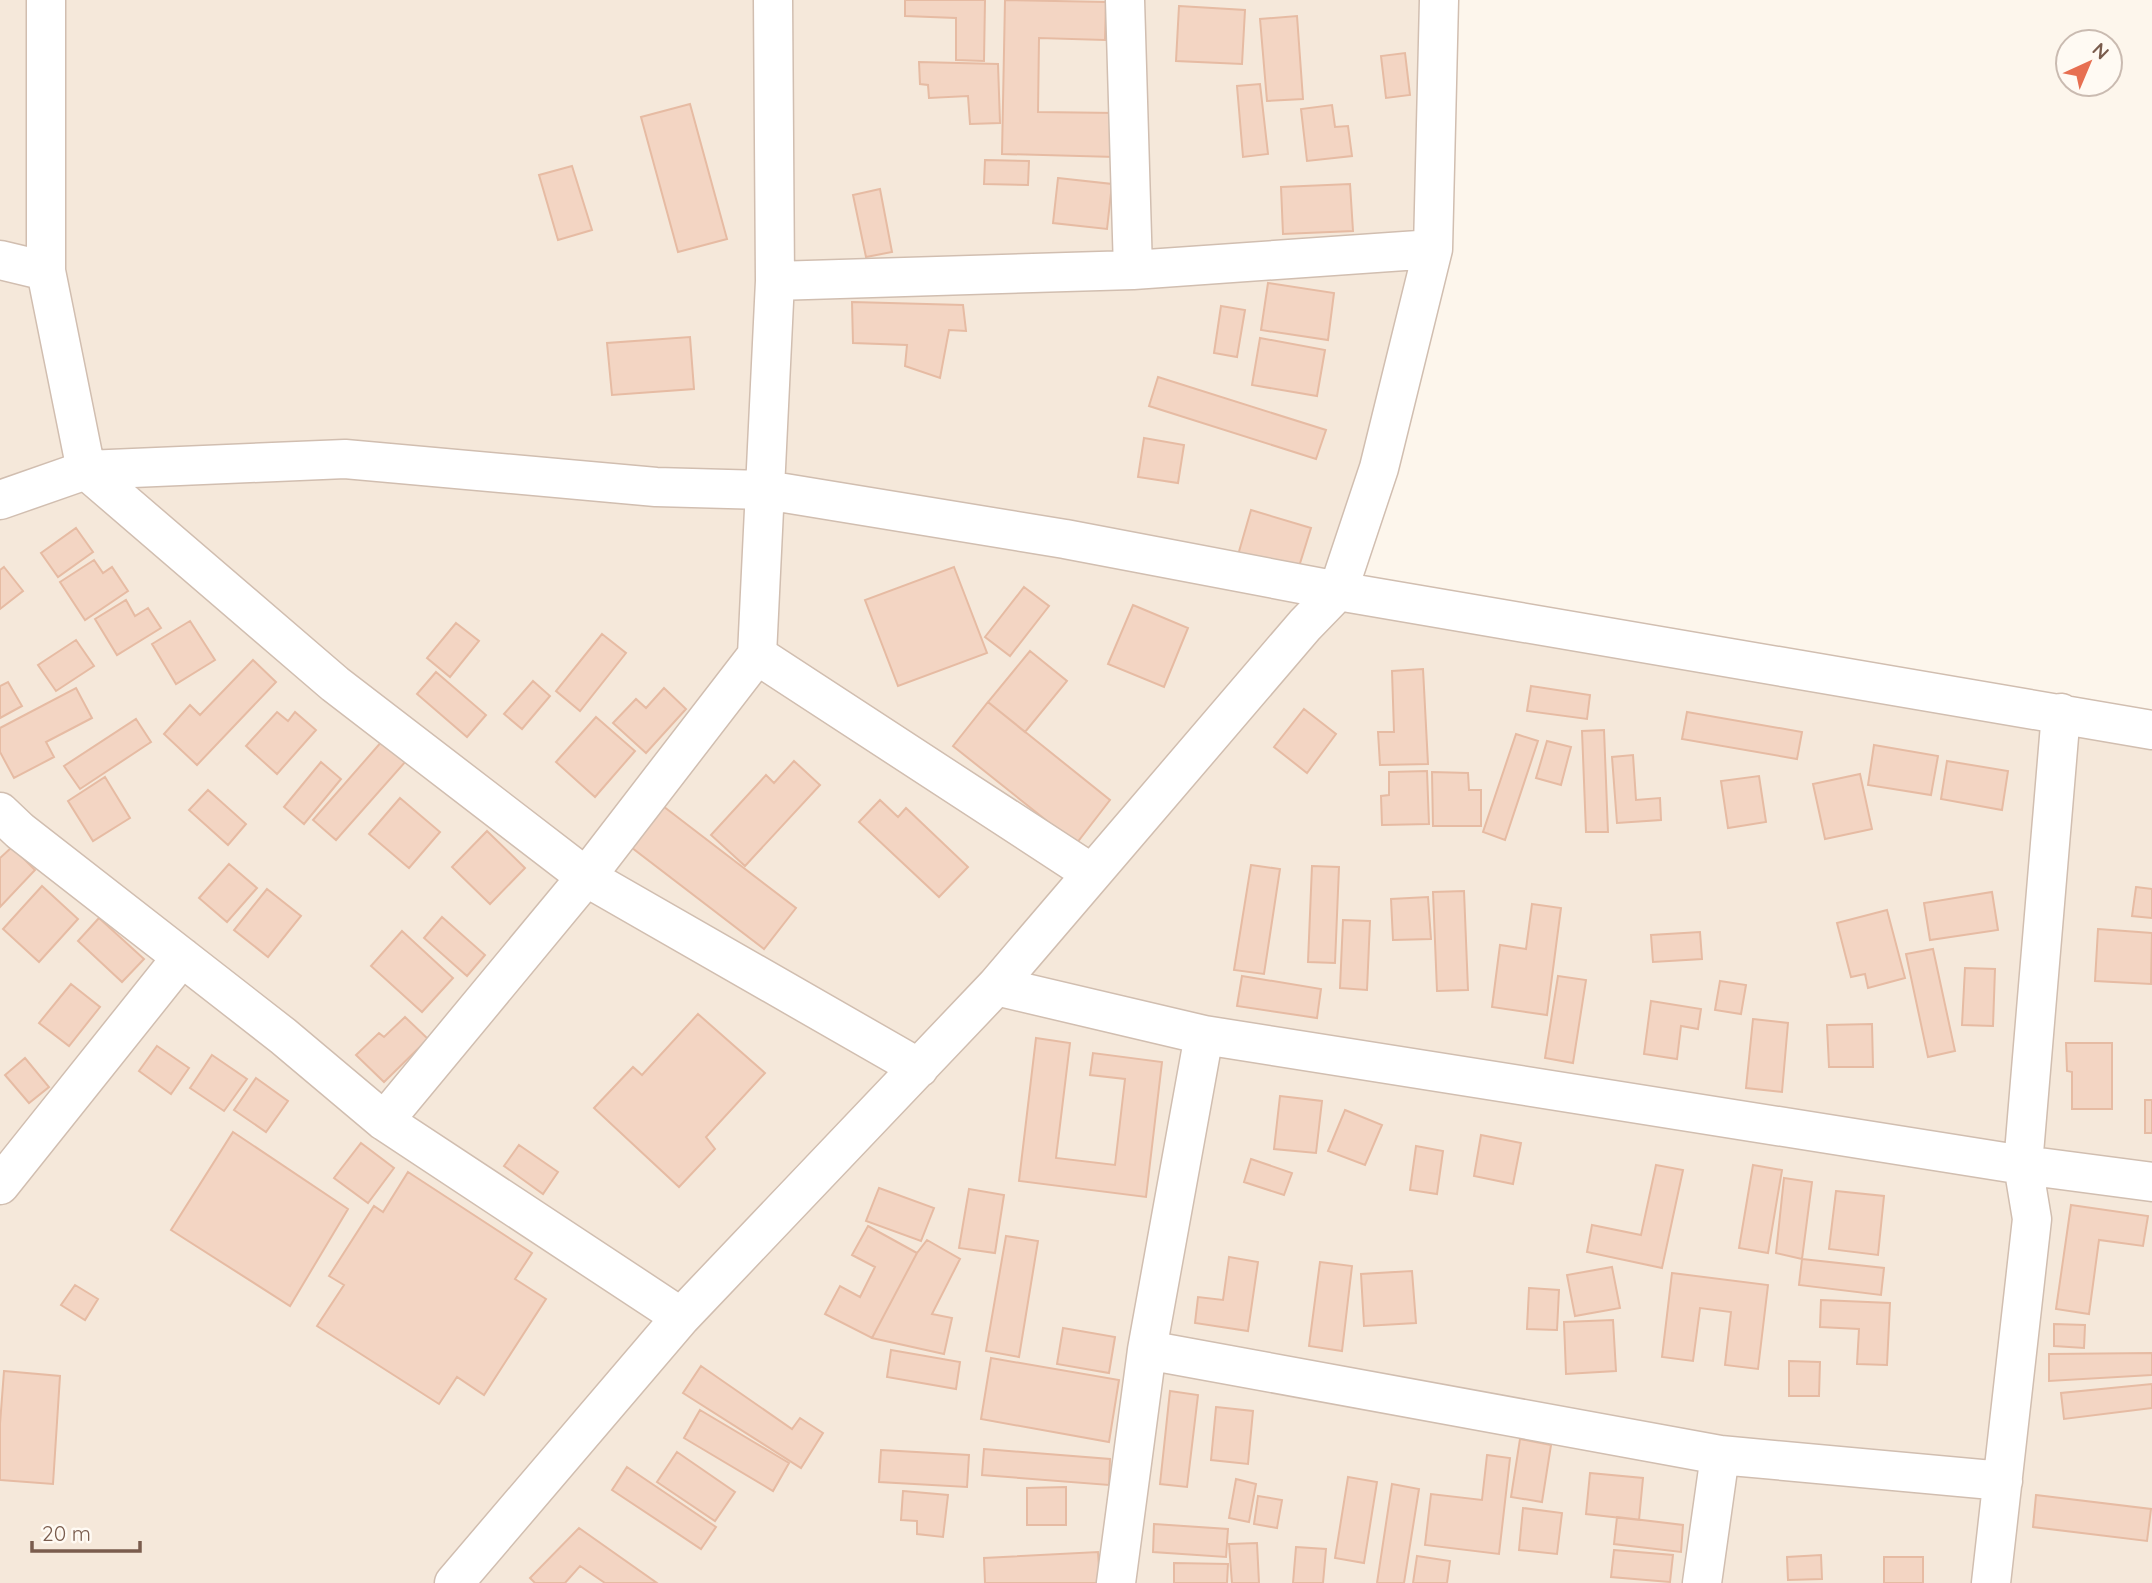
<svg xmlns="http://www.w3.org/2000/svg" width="2152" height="1583" font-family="Quicksand,sans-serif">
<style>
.residential{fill:#f5e8da}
.building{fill:#f3d5c3;stroke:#e6bba3;stroke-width:2}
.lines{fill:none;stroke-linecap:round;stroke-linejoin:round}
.street-casing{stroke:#d1beb0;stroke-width:41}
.street{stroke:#fff;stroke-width:38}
</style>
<rect width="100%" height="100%" fill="#fdf6ec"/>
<!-- residential -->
<path class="residential" d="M0,0H1430L1433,249L1339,591L2152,730V1583H0Z"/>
<!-- building -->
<path class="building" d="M905,0H985L984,61L956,60V18L905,16Z
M1005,0L1106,2L1105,40L1039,38L1038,112L1116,113L1115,157L1002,154Z
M1179,6L1245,10L1242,64L1176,61Z
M1297,16L1303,99L1267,101L1260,19Z
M1405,53L1410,95L1386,98L1381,56Z
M919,62L998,64L1000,123L970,124L968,96L929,98L928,85L920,84Z
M1260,84L1268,154L1243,157L1237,86Z
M690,104L727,239L678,252L641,117Z
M1332,105L1335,127L1348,126L1352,156L1307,161L1301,109Z
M985,160L1029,161L1028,185L984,184Z
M572,166L592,230L558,240L539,175Z
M1058,178L1112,184L1107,229L1053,223Z
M1350,184L1353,231L1283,234L1281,187Z
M880,189L892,252L866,257L853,195Z
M1268,283L1334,293L1328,340L1261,330Z
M852,302L963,305L966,331L949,330L940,378L905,366L907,345L853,343Z
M1221,306L1245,310L1237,357L1214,353Z
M690,337L694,389L612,395L607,343Z
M1260,338L1325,350L1317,396L1252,385Z
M1158,377L1326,430L1316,459L1149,406Z
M1144,438L1184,445L1178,483L1138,477Z
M1251,510L1311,528L1297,573L1238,555Z
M76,528L93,552L58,577L41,553Z
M94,560L103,573L112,567L128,591L85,620L60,582Z
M4,567L23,591L0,609V570Z
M954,567L987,653L898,686L865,600Z
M1024,587L1049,606L1010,656L985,637Z
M126,600L135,616L148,608L161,628L117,655L95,619Z
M1133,605L1188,628L1164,687L1108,664Z
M190,621L215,660L176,684L152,644Z
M456,623L479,641L450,677L427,658Z
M602,634L626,653L580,711L556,691Z
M76,640L94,666L56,691L38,665Z
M1030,651L1067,681L1025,732L988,702Z
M253,660L276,682L197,765L164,734L190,705L200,715Z
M1423,669L1428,764L1380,765L1378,732H1394L1392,671Z
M436,672L486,715L467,737L417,694Z
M533,681L550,696L522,729L504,714Z
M8,682L22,706L0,718V686Z
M1531,686L1590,695L1587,719L1527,711Z
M76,688L92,718L46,742L54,757L14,778L0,752V728Z
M664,688L686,709L646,753L613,723L636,699L646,708Z
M988,702L1110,800L1076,844L953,746Z
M1304,709L1336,734L1307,773L1274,747Z
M277,712L288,721L295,712L316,730L277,774L246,746Z
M1687,712L1802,732L1797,759L1682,739Z
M596,717L635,751L595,797L556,762Z
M136,719L151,742L80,789L64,766Z
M1604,730L1608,832H1586L1582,731Z
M1516,734L1538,741L1505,840L1483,832Z
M383,740L406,761L336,840L313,820Z
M1547,741L1571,747L1561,785L1536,778Z
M1874,745L1938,756L1931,795L1868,785Z
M1633,755L1636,800L1660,798L1661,820L1617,823L1612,757Z
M794,761L820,785L745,866L711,835L766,775L774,783Z
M1947,761L2008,771L2002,810L1941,799Z
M321,762L341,779L304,824L284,807Z
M1427,771L1429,824L1382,825L1381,796L1389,795V772Z
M1432,772L1468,773L1469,790H1481V826H1433Z
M1860,774L1872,829L1825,839L1813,784Z
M1759,776L1766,822L1728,828L1721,781Z
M105,777L130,818L93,841L68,801Z
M208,790L246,824L228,845L189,810Z
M400,798L440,832L409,868L369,834Z
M880,800L898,817L906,808L968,867L939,897L859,822Z
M659,803L796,908L764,949L627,844Z
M487,831L525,868L490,904L452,867Z
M12,847L35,870L0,907V858Z
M229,864L257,888L227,922L199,898Z
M1251,865L1280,869L1264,974L1234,970Z
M1312,866L1339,867L1335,963L1308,962Z
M42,886L78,919L39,962L3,929Z
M2136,887L2152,889V918L2132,916Z
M267,889L301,916L268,957L234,930Z
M1464,891L1468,990L1437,991L1433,892Z
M1992,892L1998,930L1930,940L1924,903Z
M1428,897L1431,939L1393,940L1391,899Z
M1532,904L1561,908L1547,1015L1492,1007L1500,945L1526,949Z
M1887,910L1905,978L1868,988L1865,974L1851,977L1837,923Z
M442,917L485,955L467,976L424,938Z
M99,918L144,959L122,982L78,941Z
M1343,920L1370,921L1367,990L1340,988Z
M2098,929L2152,933L2151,984L2095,981Z
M402,931L453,978L422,1012L371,966Z
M1700,932L1702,959L1653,962L1651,935Z
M1933,949L1955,1051L1928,1057L1906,954Z
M1965,968L1995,969L1993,1026L1962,1025Z
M1242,976L1321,989L1317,1018L1237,1006Z
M1558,976L1586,980L1573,1063L1545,1058Z
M1720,981L1746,985L1741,1014L1715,1010Z
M71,984L100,1007L69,1046L39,1023Z
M1651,1001L1701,1009L1698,1029L1681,1026L1677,1059L1644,1054Z
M698,1014L765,1073L706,1137L715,1149L679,1187L594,1108L633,1067L642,1075Z
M405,1017L428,1039L384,1082L356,1055L379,1033L384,1037Z
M1753,1019L1788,1023L1782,1092L1746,1088Z
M1872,1024L1873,1067H1829L1827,1025Z
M1036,1038L1070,1043L1056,1158L1115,1165L1125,1079L1090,1075L1093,1053L1162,1062L1146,1197L1019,1181Z
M2066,1043H2112V1109H2072V1072L2067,1071Z
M157,1046L189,1068L171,1094L139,1071Z
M212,1055L247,1079L224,1111L190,1088Z
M25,1058L49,1087L29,1103L5,1075Z
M256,1078L288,1101L266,1132L234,1110Z
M1280,1096L1322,1101L1316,1153L1274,1149Z
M2145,1100H2152V1133H2145Z
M1345,1110L1382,1125L1365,1165L1328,1151Z
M233,1132L348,1209L290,1306L171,1230Z
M1481,1135L1521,1143L1513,1184L1474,1176Z
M361,1143L394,1168L368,1203L334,1178Z
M519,1145L558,1172L543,1194L504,1166Z
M1416,1146L1443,1151L1437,1194L1410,1190Z
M1251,1159L1292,1173L1284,1195L1244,1182Z
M1656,1165L1683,1170L1662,1268L1587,1252L1592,1225L1641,1235Z
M1753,1165L1782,1170L1768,1253L1739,1248Z
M408,1172L532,1253L515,1279L546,1299L484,1395L457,1377L439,1404L317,1326L344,1285L329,1276L374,1206L383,1212Z
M1784,1178L1812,1182L1802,1259L1776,1253Z
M879,1188L934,1208L921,1241L866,1221Z
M969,1189L1004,1195L995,1253L959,1248Z
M1836,1191L1884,1196L1878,1255L1829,1249Z
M2071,1205L2148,1216L2143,1246L2099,1240L2089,1314L2056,1309Z
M868,1226L917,1253L872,1338L825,1314L840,1286L860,1297L875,1267L852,1255Z
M1006,1236L1038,1241L1019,1357L986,1351Z
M927,1240L960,1259L932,1314L952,1318L944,1354L872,1338L917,1253Z
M1229,1257L1258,1262L1248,1331L1195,1323L1198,1297L1223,1300Z
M1802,1259L1884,1268L1881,1295L1799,1285Z
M1320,1262L1352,1266L1342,1351L1309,1346Z
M1612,1267L1620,1308L1575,1316L1567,1275Z
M1412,1271L1416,1323L1364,1326L1361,1274Z
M1672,1273L1768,1285L1758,1369L1725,1365L1731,1312L1700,1308L1693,1361L1662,1357Z
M75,1285L98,1299L85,1320L61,1305Z
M1529,1288L1559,1290L1557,1330L1527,1329Z
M1821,1300L1890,1303L1887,1365L1857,1364L1859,1329L1820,1327Z
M1613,1320L1616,1371L1566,1374L1564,1322Z
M2054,1324L2085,1325L2084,1348L2054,1346Z
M1063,1328L1115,1337L1109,1373L1057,1364Z
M891,1350L960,1362L956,1389L887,1377Z
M2152,1353V1375L2049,1381V1354Z
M991,1358L1119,1380L1109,1442L981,1419Z
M1789,1361L1820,1362L1819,1396H1789Z
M701,1366L792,1429L800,1418L823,1433L801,1468L683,1393Z
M4,1371L60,1376L53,1484L0,1480V1424Z
M2152,1384V1408L2064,1419L2061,1393Z
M1170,1391L1198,1395L1187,1487L1160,1484Z
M1216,1407L1253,1411L1248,1464L1211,1460Z
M700,1410L789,1463L773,1491L684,1438Z
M1520,1439L1551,1445L1542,1502L1511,1497Z
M984,1449L1110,1459L1109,1485L982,1475Z
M881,1450L969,1455L967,1487L879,1482Z
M677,1452L735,1492L715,1521L657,1482Z
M1487,1455L1510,1458L1499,1554L1425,1545L1431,1494L1482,1500Z
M627,1467L716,1527L701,1549L612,1490Z
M1590,1473L1643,1478L1639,1520L1586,1514Z
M1348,1477L1377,1482L1364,1563L1335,1558Z
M1236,1479L1256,1484L1249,1522L1229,1518Z
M1392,1484L1419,1489L1404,1583H1377Z
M1066,1487V1525H1027V1488Z
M903,1491L948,1495L943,1537L917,1534V1521L901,1520Z
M2036,1495L2151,1509L2147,1541L2033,1527Z
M1258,1496L1282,1500L1277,1528L1254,1524Z
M1523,1508L1562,1513L1557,1554L1519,1550Z
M1617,1517L1683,1525L1681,1552L1614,1544Z
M1154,1524L1228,1529L1226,1557L1153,1552Z
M579,1528L657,1583H605L580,1566L565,1583H535L530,1578Z
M1257,1543L1259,1583H1232L1229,1544Z
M1296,1547L1326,1549L1323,1583H1293Z
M1614,1550L1673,1555L1670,1582L1611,1577Z
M1098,1552L1100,1583H985L984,1558Z
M1821,1555L1822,1579L1788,1580L1787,1557Z
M1417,1556L1450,1561L1447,1583H1413Z
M1884,1557H1923V1583H1884Z
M1174,1563L1228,1564L1227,1583H1174Z"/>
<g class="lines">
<defs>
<path id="street" d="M46,0V271L86,470L335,684L586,877L919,1068
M773,0L775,281L757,655L1091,873
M1125,0L1133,270
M0,260L46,271
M775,281L1133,270L1433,249
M0,500L86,470L345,459L656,487L766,490L1065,539L1338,591L1379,468L1433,249L1439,0
M0,812L20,831L283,1036L384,1121L681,1317
M996,986L1204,1035L2023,1165L2152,1182
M384,1121L586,877L757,655
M0,1185L182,957
M1147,1350L1720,1455L2003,1481
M454,1583L681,1317L996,986L1305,625L1338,591L2152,730
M1116,1583L1147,1350L1204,1035
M1702,1583L1720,1455
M1991,1583L2032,1219L2023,1165L2061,713"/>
</defs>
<!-- street casing -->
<use href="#street" class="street-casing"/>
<!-- street -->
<use href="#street" class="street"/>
</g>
<!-- north arrow -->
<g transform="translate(2089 63) rotate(44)"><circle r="33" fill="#fffaf3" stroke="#cabbb1" stroke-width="2"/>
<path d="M0-5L12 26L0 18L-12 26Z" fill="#e76f51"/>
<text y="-10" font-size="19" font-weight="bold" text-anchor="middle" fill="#7a5c4d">N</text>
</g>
<!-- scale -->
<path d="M32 1541v10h108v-10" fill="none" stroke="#7a5c4d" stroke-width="3.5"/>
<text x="42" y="1541" font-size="21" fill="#7a5c4d" stroke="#fffaf3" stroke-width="5" paint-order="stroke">20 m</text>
</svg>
